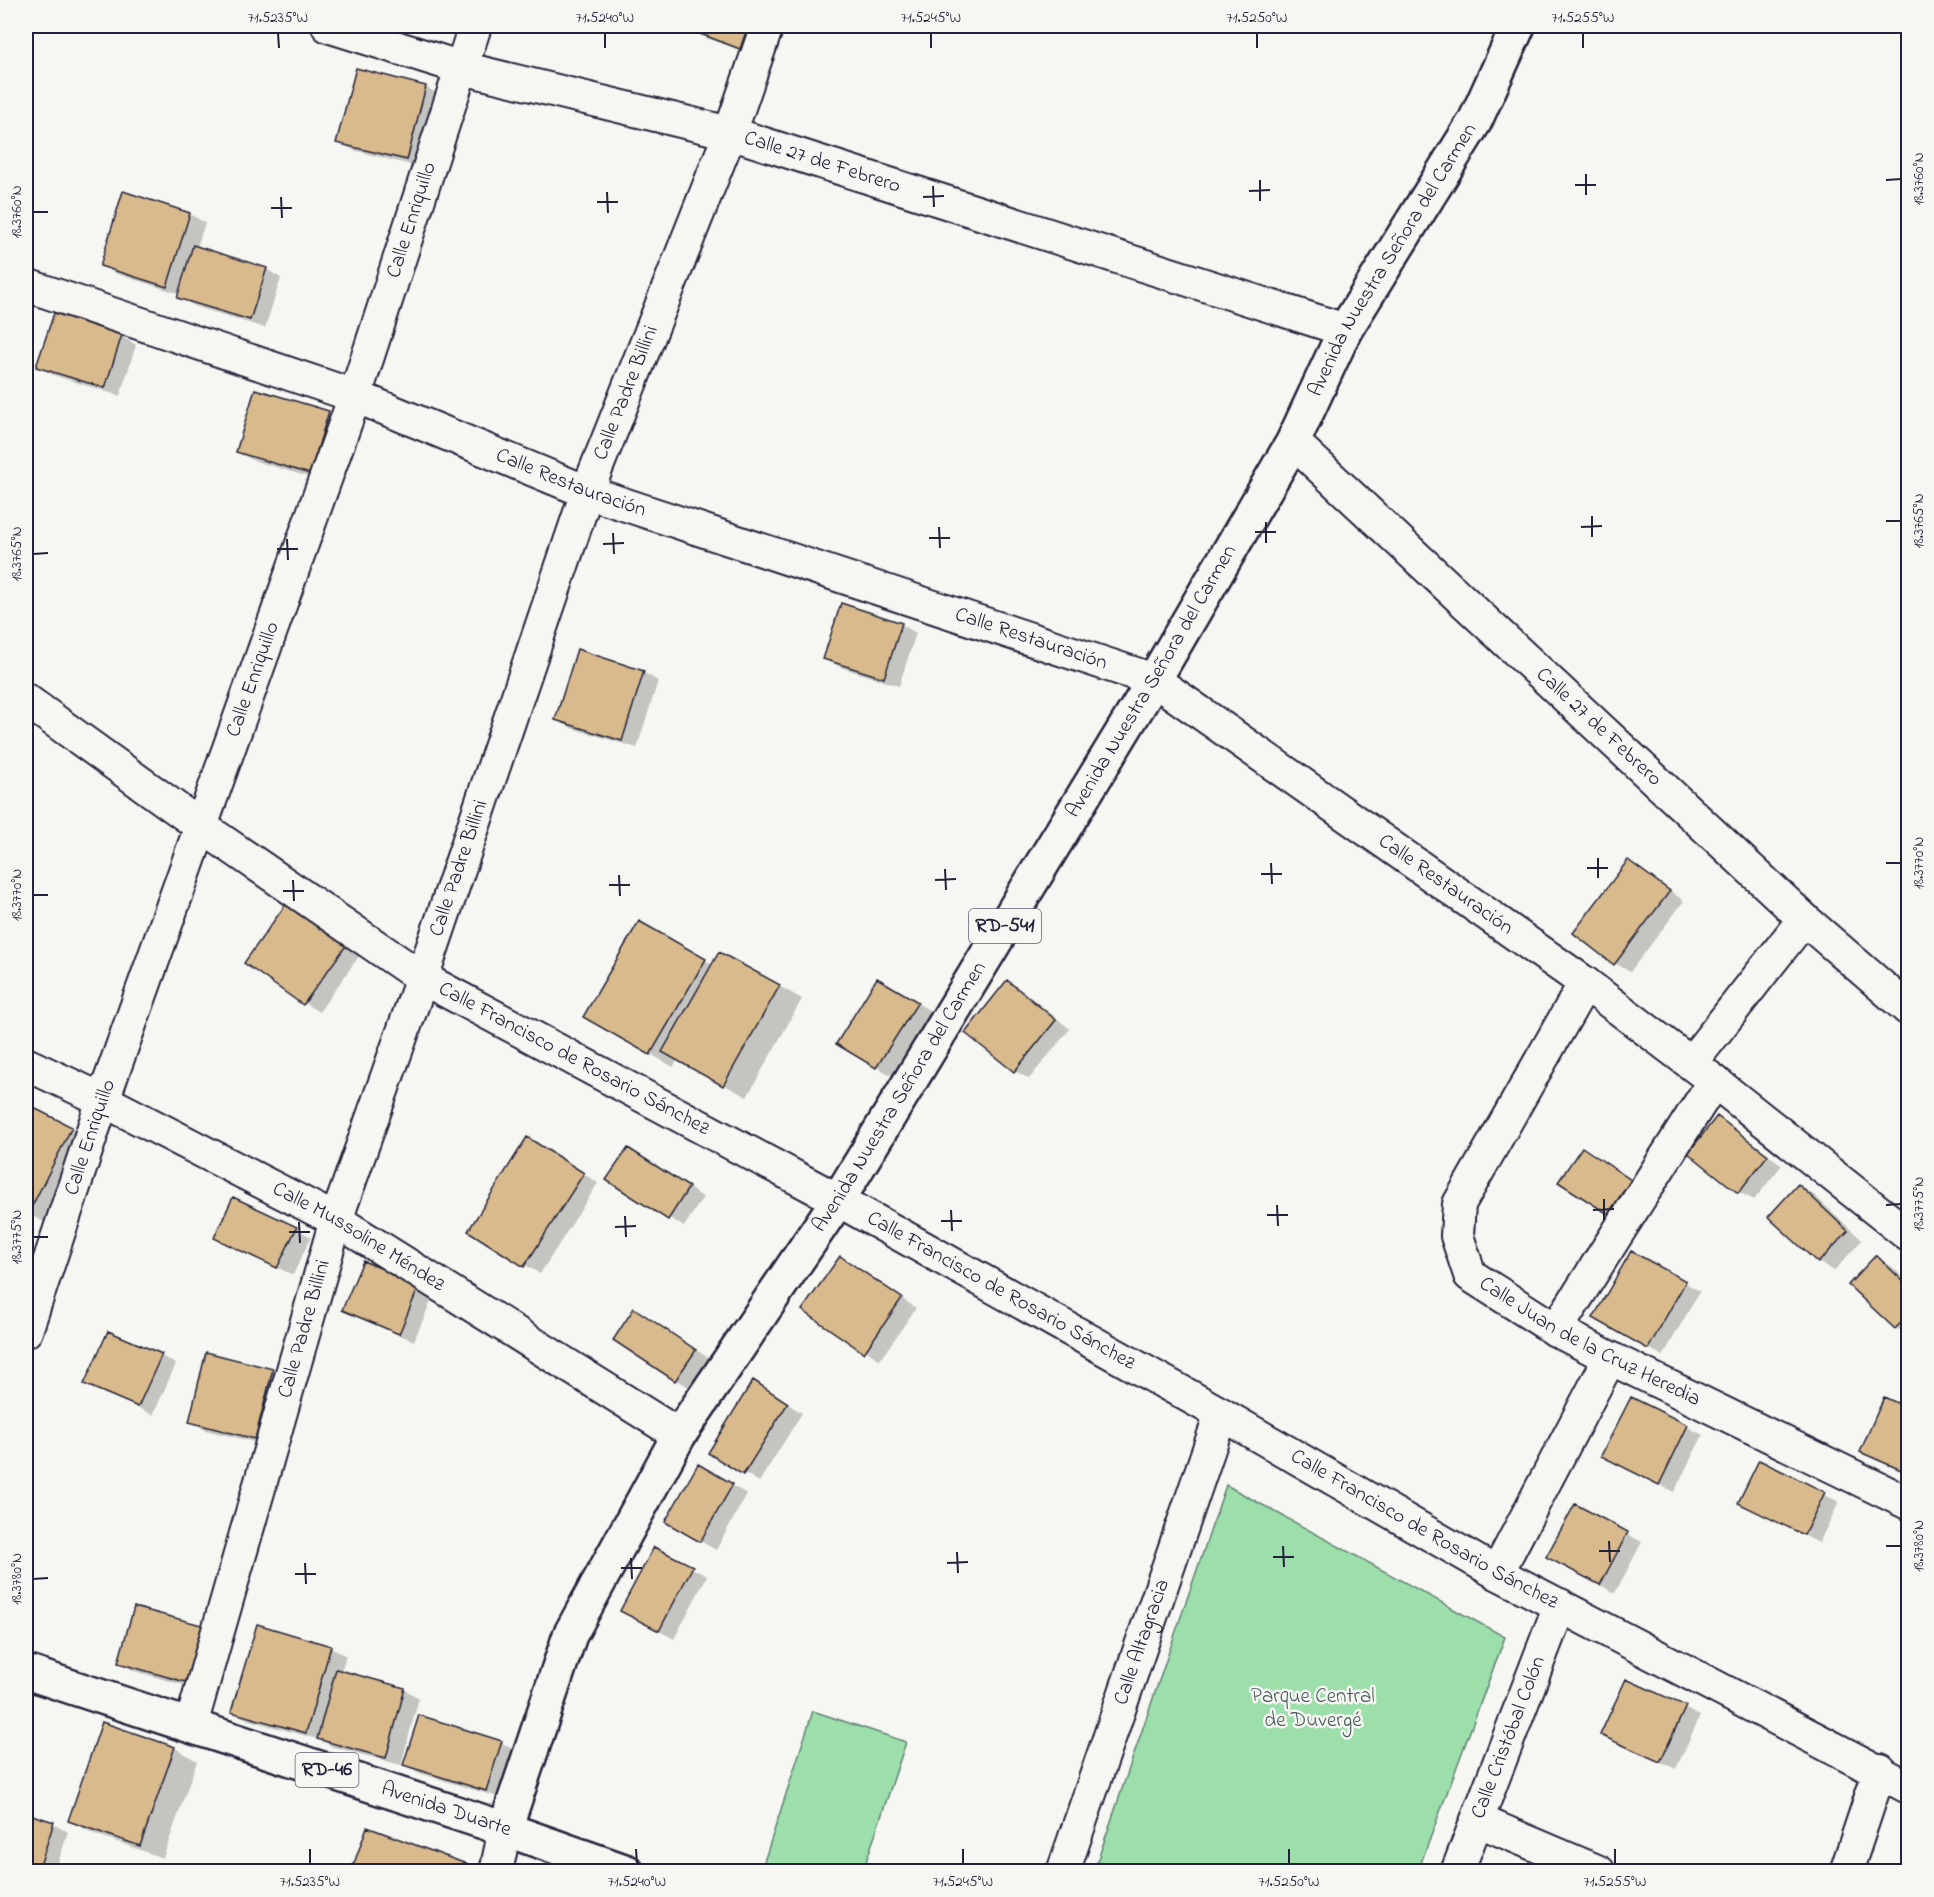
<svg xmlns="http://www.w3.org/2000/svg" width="1934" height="1897" font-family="'Indie Flower',sans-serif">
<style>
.green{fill:#9cdfab;stroke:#5f8073;stroke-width:1.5}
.shadow{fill:#0003}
.building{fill:#d9ba8c;stroke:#22223b;stroke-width:1.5}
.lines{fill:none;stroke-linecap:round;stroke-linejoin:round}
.street-casing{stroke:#22223b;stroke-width:36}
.primary-casing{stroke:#22223b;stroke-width:38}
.street{stroke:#f6f6f2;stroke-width:32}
.primary{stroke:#f6f6f2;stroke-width:33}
.ticks{fill:none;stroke:#22223b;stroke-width:2}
.labels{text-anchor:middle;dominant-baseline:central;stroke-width:5;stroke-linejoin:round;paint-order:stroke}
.shield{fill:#f6f6f2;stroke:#626272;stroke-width:1.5}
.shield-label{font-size:20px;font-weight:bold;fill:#22223b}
.street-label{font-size:21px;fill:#22223b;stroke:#f6f6f2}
.park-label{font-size:21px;fill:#475b5d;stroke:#f6f6f2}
.neatline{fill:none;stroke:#22223b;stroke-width:2}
.ticks-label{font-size:15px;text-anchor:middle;fill:#22223b}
</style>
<rect width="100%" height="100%" fill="#f6f6f2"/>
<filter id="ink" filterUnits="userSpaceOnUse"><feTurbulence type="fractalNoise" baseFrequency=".0167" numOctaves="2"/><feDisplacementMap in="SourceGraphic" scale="12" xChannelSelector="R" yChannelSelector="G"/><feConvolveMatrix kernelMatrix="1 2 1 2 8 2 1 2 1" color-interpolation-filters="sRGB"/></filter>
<g filter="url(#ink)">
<!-- green -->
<path class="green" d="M1226,1485L1505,1637L1418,1871H1094Z
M813,1711L906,1742L863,1871H761Z"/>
<!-- shadow -->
<path class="shadow" d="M687,26H766L755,56L702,36L687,28Z
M426,87L441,96L422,168L353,150L338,142Z
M124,193L190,214L205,223L197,247L266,269L281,278L265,328L194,306L179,297L180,294L117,274L102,266Z
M121,336L136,345L120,396L53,375L38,366Z
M328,412L343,421L325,482L252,460L237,452Z
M901,624L916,633L899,686L840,667L825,658Z
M643,672L658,681L637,748L571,728L556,719Z
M1629,862L1644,871L1684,901L1630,972L1615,963L1575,933Z
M294,896L367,945L319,1012L304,1003Z
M640,923L713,965L779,986L802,999L747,1097L678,1060L673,1067L585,1016Z
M1008,982L1023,991L1070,1029L1029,1079L1014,1070Z
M893,988L932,1012L892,1076L838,1043Z
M26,1105L94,1141L52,1226L26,1213Z
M1717,1118L1732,1127L1782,1165L1754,1200L1739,1192L1690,1153Z
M542,1147L598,1183L540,1274L470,1230Z
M1597,1158L1645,1189L1623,1222L1608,1213Z
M643,1159L703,1197L684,1227L609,1180Z
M1799,1186L1814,1195L1862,1240L1834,1271L1819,1262Z
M296,1228L311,1237L293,1275L231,1246Z
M1631,1253L1700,1291L1663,1356L1595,1318Z
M1876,1257L1891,1266L1908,1282V1335L1896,1328L1850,1284Z
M840,1258L916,1308L880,1360L804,1309Z
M364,1263L434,1294L414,1341L359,1318L344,1310Z
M649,1319L710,1359L691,1388L676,1380Z
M161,1356L176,1364L153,1415L86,1383Z
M273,1371L288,1379L270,1446L205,1430L190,1421Z
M768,1391L802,1413L759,1482L710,1452Z
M1632,1399L1703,1435L1674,1492L1618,1464Z
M1884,1399L1908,1410V1473L1862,1451Z
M1759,1462L1839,1502L1819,1543L1755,1511Z
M699,1467L747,1494L716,1550L667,1522Z
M1576,1506L1642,1542L1615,1593L1563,1565Z
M692,1568L707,1576L674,1639L637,1619Z
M258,1626L331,1647L346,1656L341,1672L404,1689L419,1698L401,1765L333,1747L321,1740L248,1720L233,1711Z
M204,1628V1691L134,1671L119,1662Z
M1627,1681L1700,1716L1676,1769L1602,1734Z
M103,1723L175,1748L197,1761L163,1858L92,1833L69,1820Z
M501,1743L516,1751L501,1798L419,1773L404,1764Z
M26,1815L53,1824L68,1832L55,1872H26Z"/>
<!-- building -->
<path class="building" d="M686,26H748L740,49L685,28Z
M356,68L426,86L407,160L336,143Z
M123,191L190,213L167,287L100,266Z
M193,245L267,268L250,320L177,298Z
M54,313L122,335L105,388L36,367Z
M255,389L329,411L310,474L236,452Z
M841,603L902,623L884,678L823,659Z
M577,649L644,671L622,741L555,720Z
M1628,860L1670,891L1614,965L1573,933Z
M293,894L353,936L303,1005L244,963Z
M639,921L706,959L650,1055L583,1017Z
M719,952L780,985L723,1086L662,1052Z
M877,978L918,1002L876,1068L836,1044Z
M1007,980L1056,1020L1014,1072L965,1033Z
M26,1104L72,1127L28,1214L26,1213Z
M1717,1116L1768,1155L1738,1193L1688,1153Z
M527,1137L584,1173L524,1267L468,1231Z
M1582,1147L1631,1180L1608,1214L1558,1182Z
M628,1148L689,1187L668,1220L606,1180Z
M1798,1184L1848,1231L1818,1263L1768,1217Z
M233,1197L297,1227L277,1268L214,1238Z
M1631,1251L1686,1281L1648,1349L1593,1318Z
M1876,1255L1908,1286V1315L1895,1329L1848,1285Z
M840,1256L902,1298L864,1353L802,1310Z
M363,1261L420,1284L399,1334L342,1310Z
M634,1308L696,1350L675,1381L613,1340Z
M108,1331L162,1354L138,1407L84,1384Z
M206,1352L273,1369L255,1439L189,1422Z
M753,1380L788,1403L743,1475L708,1453Z
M1631,1397L1688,1425L1659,1485L1601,1456Z
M1884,1397L1908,1408V1473L1860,1452Z
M1759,1460L1825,1492L1804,1535L1738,1503Z
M698,1464L733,1484L700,1542L665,1522Z
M1575,1504L1628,1532L1600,1585L1546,1557Z
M654,1547L693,1566L659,1631L620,1611Z
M134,1607L205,1626L189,1683L118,1663Z
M257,1624L331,1646L306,1733L231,1712Z
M336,1669L405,1688L386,1758L317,1739Z
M1626,1679L1686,1706L1660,1762L1600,1735Z
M419,1715L502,1741L486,1791L403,1765Z
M102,1722L175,1747L140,1846L68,1821Z
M26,1813L54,1822L38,1872H26Z
M367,1827L472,1866L470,1872H351Z
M1908,1854V1872H1895Z"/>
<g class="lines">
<defs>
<g id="street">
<path id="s1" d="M328,26L462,68L730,133L1345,330"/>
<path id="s2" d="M26,285L355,396L587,492L1154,680L1585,983L1714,1081L1908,1235"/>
<path id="s3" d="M1293,442L1804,919L1908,1009"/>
<path id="s4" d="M26,700L202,827L422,978L838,1200L1221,1414L1497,1573L1908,1787"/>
<path id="s5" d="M1585,983L1459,1204L1457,1236L1470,1275L1556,1330L1610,1358L1908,1503"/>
<path d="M1691,1063L1804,919"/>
<path id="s6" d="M26,1064L103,1100L336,1220L679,1435"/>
<path d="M1556,1330L1714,1081"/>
<path id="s7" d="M26,1331L103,1100L355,396L475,26"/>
<path d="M1497,1573L1610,1358"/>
<path id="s8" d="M191,1725L336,1220L422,978L587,492L730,133L767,26"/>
<path d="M1477,1820L1599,1872"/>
<path d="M496,1872L505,1829"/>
<path id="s9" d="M1063,1872L1221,1414"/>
<path id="s10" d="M1457,1872L1560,1605"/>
<path d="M1846,1872L1880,1770"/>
</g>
<g id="primary">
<path id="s11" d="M26,1672L505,1829L627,1872"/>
<path id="s12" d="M505,1829L570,1635L679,1435L838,1200L1154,680L1293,442L1345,330L1475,121L1518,26"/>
</g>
</defs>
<!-- street casing -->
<use href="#street" class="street-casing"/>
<!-- primary casing -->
<use href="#primary" class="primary-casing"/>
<!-- street -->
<use href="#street" class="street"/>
<!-- primary -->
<use href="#primary" class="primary"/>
</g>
</g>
<!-- ticks -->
<path class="ticks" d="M278,33L279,48M605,33V48M931,33V48M1257,33V48M1583,33V48M1586,174V195M1260,180V201M1886,180L1901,179M1575,185H1596M933,186L934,207M1249,191L1270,190M607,192L608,213M281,197L282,218M923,197L944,196M597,202H618M271,208H292M33,212H48M1592,516V537M1886,521H1901M1266,522V543M939,527L940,548M1581,527L1602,526M1255,532H1276M613,533L614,554M929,538H950M287,539L288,560M603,544L624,543M277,549H298M33,554L48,553M1598,858V878M1271,863L1272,884M1886,863H1901M1587,868H1608M945,869L946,890M1261,874H1282M619,875L620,896M293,880L294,901M935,880L956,879M609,885H630M283,891H304M33,895H48M1604,1199V1220M1277,1205L1278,1226M1886,1205L1901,1204M951,1210L952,1231M1593,1210L1614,1209M1267,1215H1288M625,1216L626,1237M941,1221H962M299,1222L300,1243M615,1227L636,1226M289,1232H310M33,1237H48M1609,1541L1610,1562M1283,1546L1284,1567M1886,1546H1901M1599,1551H1620M957,1552L958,1573M1273,1557H1294M631,1558L632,1579M305,1563L306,1584M947,1563L968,1562M621,1568H642M295,1574H316M33,1579L48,1578M310,1849V1864M636,1849L637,1864M963,1849V1864M1289,1849V1864M1615,1849V1864"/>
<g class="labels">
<!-- shield labels -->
<g class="shield">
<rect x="969" y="909" width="72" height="34" rx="4.5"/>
<rect x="295.5" y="1753" width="63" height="34" rx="4.5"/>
</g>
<g class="shield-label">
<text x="1005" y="926">RD-541</text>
<text x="327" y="1770">RD-46</text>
</g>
<!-- street labels -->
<g class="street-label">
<text stroke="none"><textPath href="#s1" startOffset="513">Calle 27 de Febrero</textPath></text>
<text stroke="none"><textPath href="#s7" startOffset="1176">Calle Enriquillo</textPath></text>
<text stroke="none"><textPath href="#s12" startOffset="1808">Avenida Nuestra Señora del Carmen</textPath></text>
<text stroke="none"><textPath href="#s8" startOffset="1402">Calle Padre Billini</textPath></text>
<text stroke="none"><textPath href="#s2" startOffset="580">Calle Restauración</textPath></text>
<text stroke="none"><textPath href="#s2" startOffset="1066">Calle Restauración</textPath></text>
<text stroke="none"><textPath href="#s7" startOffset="690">Calle Enriquillo</textPath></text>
<text stroke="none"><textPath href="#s12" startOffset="1322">Avenida Nuestra Señora del Carmen</textPath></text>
<text stroke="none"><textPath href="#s3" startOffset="418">Calle 27 de Febrero</textPath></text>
<text stroke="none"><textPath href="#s8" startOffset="898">Calle Padre Billini</textPath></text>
<text stroke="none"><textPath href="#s2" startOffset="1552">Calle Restauración</textPath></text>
<text stroke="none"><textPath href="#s4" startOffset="656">Calle Francisco de Rosario Sánchez</textPath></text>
<text stroke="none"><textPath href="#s12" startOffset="836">Avenida Nuestra Señora del Carmen</textPath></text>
<text stroke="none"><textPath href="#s7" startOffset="204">Calle Enriquillo</textPath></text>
<text stroke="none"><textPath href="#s6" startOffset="375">Calle Mussoline Méndez</textPath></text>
<text stroke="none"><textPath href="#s4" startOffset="1142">Calle Francisco de Rosario Sánchez</textPath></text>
<text stroke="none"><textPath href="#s8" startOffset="412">Calle Padre Billini</textPath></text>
<text stroke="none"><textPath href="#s5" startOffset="465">Calle Juan de la Cruz Heredia</textPath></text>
<text stroke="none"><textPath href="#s4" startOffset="1628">Calle Francisco de Rosario Sánchez</textPath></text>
<text stroke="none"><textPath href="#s9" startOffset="243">Calle Altagracia</textPath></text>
<text stroke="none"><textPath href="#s10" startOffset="144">Calle Cristóbal Colón</textPath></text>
<text stroke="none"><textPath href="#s11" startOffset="442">Avenida Duarte</textPath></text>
</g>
<!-- park labels -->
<g class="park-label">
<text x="1313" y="1697">Parque Central<tspan x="1313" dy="24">de Duvergé</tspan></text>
</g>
</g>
<!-- margin -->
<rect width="1934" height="1897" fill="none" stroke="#f6f6f2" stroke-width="66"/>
<rect x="33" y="33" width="1868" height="1831" class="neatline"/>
<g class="ticks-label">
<text x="278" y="22">71.5235°W</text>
<text x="605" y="22">71.5240°W</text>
<text x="931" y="22">71.5245°W</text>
<text x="1257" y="22">71.5250°W</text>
<text x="1583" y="22">71.5255°W</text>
<text transform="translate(1918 179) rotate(-90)" y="5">18.3760°N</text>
<text transform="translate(16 212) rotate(-90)" y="5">18.3760°N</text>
<text transform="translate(1918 521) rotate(-90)" y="5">18.3765°N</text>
<text transform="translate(16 554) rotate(-90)" y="5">18.3765°N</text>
<text transform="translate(1918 863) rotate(-90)" y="5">18.3770°N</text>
<text transform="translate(16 895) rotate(-90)" y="5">18.3770°N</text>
<text transform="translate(1918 1204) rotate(-90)" y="5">18.3775°N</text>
<text transform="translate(16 1237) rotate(-90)" y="5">18.3775°N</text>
<text transform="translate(1918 1546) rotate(-90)" y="5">18.3780°N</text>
<text transform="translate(16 1579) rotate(-90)" y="5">18.3780°N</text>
<text x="310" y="1886">71.5235°W</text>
<text x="637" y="1886">71.5240°W</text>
<text x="963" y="1886">71.5245°W</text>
<text x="1289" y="1886">71.5250°W</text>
<text x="1615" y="1886">71.5255°W</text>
</g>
</svg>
